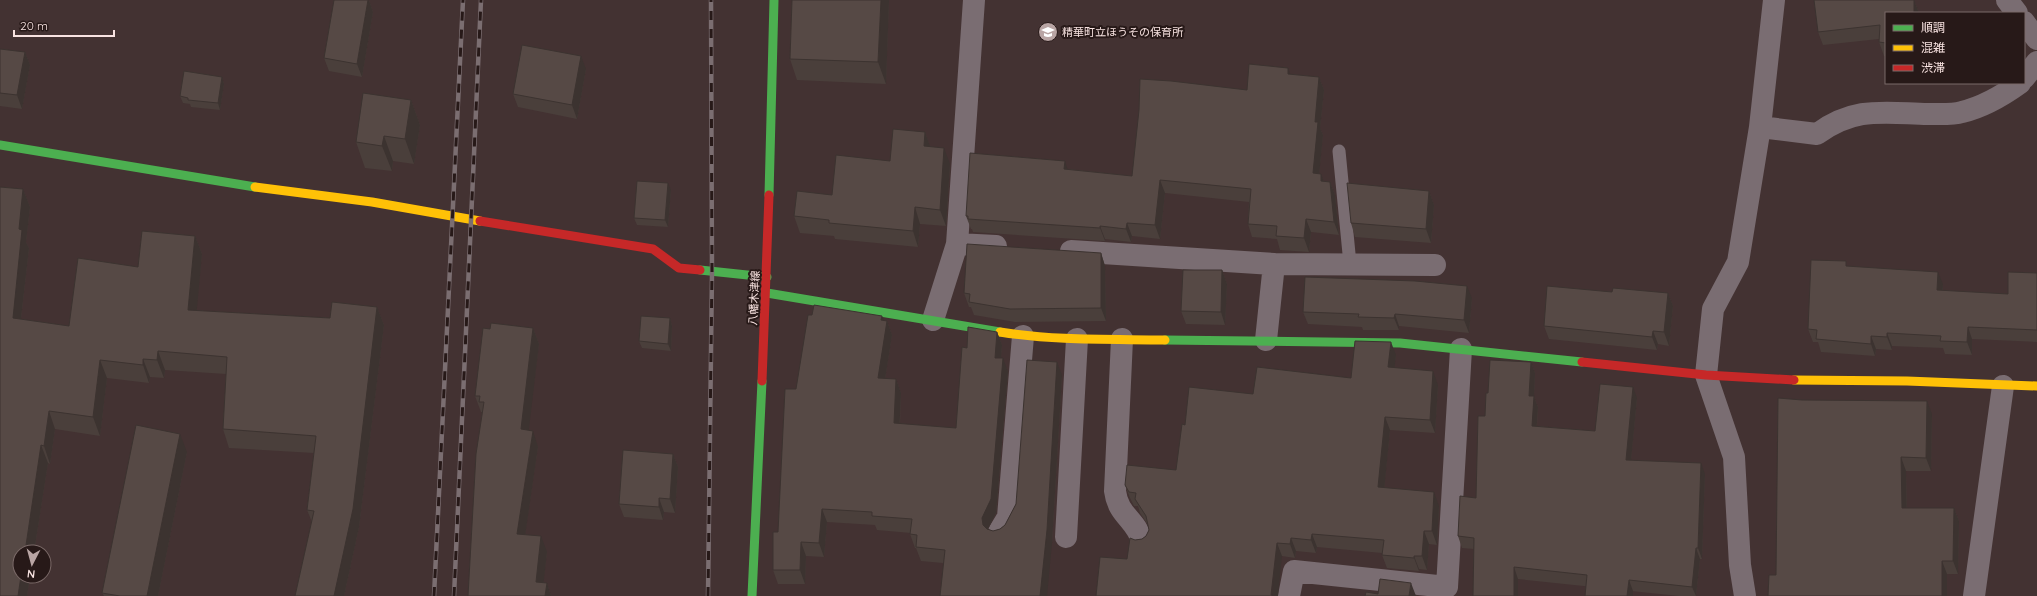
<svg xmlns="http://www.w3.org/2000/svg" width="2037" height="596" font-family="Quicksand,'Noto Sans JP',sans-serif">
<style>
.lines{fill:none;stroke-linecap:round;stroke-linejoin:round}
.lane{stroke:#7a6d72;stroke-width:13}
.street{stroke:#7a6d72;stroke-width:22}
.fast{stroke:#4caf50;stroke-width:9}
.slow{stroke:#ffc107;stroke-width:9}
.jam{stroke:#c62828;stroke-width:9}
.rail-casing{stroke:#7b6e71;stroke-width:4.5}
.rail{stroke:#271918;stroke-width:3;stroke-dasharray:9;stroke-linecap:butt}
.wall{fill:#4a3f3b}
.shaded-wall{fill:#3c3330}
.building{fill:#564945;stroke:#3c3330}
.labels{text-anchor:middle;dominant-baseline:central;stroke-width:4;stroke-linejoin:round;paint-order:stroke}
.poi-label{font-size:11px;fill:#f8e3e1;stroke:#271918;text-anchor:start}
.street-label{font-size:11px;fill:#f8e3e1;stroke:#271918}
</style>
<rect width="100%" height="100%" fill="#433232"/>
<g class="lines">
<!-- lane -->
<path class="lane" d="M1339,151L1350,264"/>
<!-- street -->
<path class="street" d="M2007,0L2017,13
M2024,22L2037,39
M2024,78L2037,62
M1760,127L1817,134C1855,106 1884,113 1928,114C1939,114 1952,115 1962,112C1983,107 2002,96 2020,83
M957,244L996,246
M1071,251L1274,264L1435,265
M933,320L957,244L974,0
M1122,339L1115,491C1118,516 1136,519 1142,541
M1266,340L1274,264
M999,532L1008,517L1023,336
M1066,537L1077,339
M1289,596L1294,571L1447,587L1461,349
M1745,596L1740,565L1734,457L1706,375L1713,309L1738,262L1760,127L1774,0
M1974,596L2003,386"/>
<!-- fast -->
<path class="fast" d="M0,145L255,187
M769,195L774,0
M700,270L767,277
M767,293L1000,332
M1165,340L1400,343L1582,362
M752,596L762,381"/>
<!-- slow -->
<path class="slow" d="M255,187L372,202L480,221
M1000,332C1055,341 1110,339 1165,340
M1794,380L1907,381L2037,386"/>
<!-- jam -->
<path class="jam" d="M480,221L653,249L679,268L700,270
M1582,362L1706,375L1794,380
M762,381L769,195"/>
<defs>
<path id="rail" d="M434,596L463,0
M454,596L481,0
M708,596L712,272L711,0"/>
</defs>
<!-- rail casing -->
<use href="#rail" class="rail-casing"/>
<!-- rail -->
<use href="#rail" class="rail"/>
</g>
<!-- wall -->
<path class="wall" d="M334,0H369L373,12L362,77L329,71L324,58Z
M792,0H889L886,84L797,80L790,59Z
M1914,0L1919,13H1886V56H1884L1879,42V39L1823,45L1818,32Z
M0,49L25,52L30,65L22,109L0,106Z
M586,69L577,119L518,107L513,94Z
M1290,74L1319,77L1324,90L1320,128L1323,135L1319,174L1324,181L1330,182L1335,195L1339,235L1311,232L1309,252L1280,250L1277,239L1252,237L1248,224L1249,202L1165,193L1160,239L1132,236L1131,242L1105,239V241L973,232L972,229H971L966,216L1068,169L1132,176L1247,90Z
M222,77L224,84L220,110L191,107L190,104L183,103L180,96Z
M411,100L420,125L414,164L393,161L392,171L365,168L356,142Z
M925,132L930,147L950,164L946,226L920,224L918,247L835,239L834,236L800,233L794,216L890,161Z
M0,187L23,189L30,207L26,242L29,248L21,319L69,326L78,258L138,267L142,231L195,236L202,254L196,311L330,318L332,302L377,307L384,325L359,527L344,596H295L312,522L307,510L314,453L229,448L223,429L226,374L165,370L164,378L150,377L149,383L107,378L100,436L55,429L50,464L48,463L34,552H20V576H30L27,596H0Z
M671,190L668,227L637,225L634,218Z
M1429,191L1434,205L1431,243L1355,237L1351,223Z
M1101,253L1105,266L1106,321L1015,322L974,315L971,307H969L964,293Z
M1848,266L1943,284V291L2008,294L2037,273V342L1972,339V355L1945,354L1943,348L1892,346V350L1876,349L1875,356L1821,352L1818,342H1813L1808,329Z
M1222,270L1227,284L1225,325L1186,324L1181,311Z
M1612,292L1668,293L1673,306L1669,346L1658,344L1657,350L1549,339L1544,326Z
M1472,298L1469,333L1399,326V330H1363L1362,327L1308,324L1303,312Z
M812,315L887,321L892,335L885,379H896L901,393L900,424L956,428L967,348L997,332L1002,345L1001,358L1008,372L996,513L988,529L993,531L1000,529L1005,525L1016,504L1062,375L1052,543L943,563L921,561L916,548H915L910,534L911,533L877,530L875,525L827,522L824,557L806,556L805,584H778L773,570L778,532L796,389Z
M670,318L672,326L671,351L642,348L639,341Z
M533,328L539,344L528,430L538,447L525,534L547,552L543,583H547L551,596H468L482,412H481L475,396L490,329Z
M1396,355L1394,368L1438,385L1435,433L1390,430L1384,488L1439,506L1437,545L1429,544L1427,570L1419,569V571L1387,568L1382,555V553L1317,547L1316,553L1296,551L1295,558L1282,556L1127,559L1135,540L1142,539L1146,536L1149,530L1148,525L1140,513L1138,506H1134L1130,498L1125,485L1176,470L1185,425L1253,394L1351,378Z
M1531,362L1535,373L1534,397L1538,407L1537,426L1595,431L1637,398L1631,460L1705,474L1702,559H1700L1696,596H1679L1518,579V596H1473L1474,549L1462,548L1458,536L1476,498L1485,416L1488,393Z
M1932,414L1931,471H1906L1907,508H1954L1959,521L1958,574L1776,575Z
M187,452L158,596H104L102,593Z
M673,454L678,467L675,513L664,512L663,520L624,517L619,504Z"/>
<!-- shaded-wall -->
<path class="shaded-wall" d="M368,0H369L373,12L362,77L357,64Z
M881,0H889L886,84L878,62Z
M1914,0L1919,13H1914Z
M25,52L30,65L22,109L17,95Z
M581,56L586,69L577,119L572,105Z
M1288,68L1293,81L1288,74Z
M222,77L224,84L220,110L218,103Z
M1319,77L1324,90L1320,128L1323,135L1318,186L1313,173L1315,122Z
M411,100L420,125L414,164L405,139Z
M925,132L931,149L924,146Z
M384,136L393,161L392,171L382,146Z
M944,148L950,164L946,226L940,210Z
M1065,161L1069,174L1064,169Z
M1321,174L1326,187L1321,181Z
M1160,180L1165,193L1160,239L1155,225Z
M1330,182L1335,195L1339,235L1334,222Z
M668,183L671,190L668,227L665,220Z
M23,189L30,207L26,242L29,248L19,336L13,318L19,229Z
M1429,191L1434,205L1431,243L1426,229Z
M915,207L920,224L918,247L913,231Z
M1306,219L1311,232L1309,252L1304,238Z
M1127,223L1132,236L1131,242L1126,229Z
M1100,226L1105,239V241L1100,228Z
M195,236L202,254L195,329L188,310Z
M1101,253L1105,266L1106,321L1101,308Z
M1222,270L1227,284L1225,325L1221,312Z
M1938,272L1943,284L1942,303L1937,290Z
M1467,286L1472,298L1469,333L1464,320Z
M1668,293L1673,306L1669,346L1664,332Z
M377,307L384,325L359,527L344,596H334Z
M1395,314L1399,326V330L1394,318Z
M882,316L886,327L887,321L892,335L883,392L878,378L881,320Z
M670,318L672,326L671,351L668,344Z
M1968,327L1972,339V355L1967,342Z
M533,328L539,344L527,445L521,429Z
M1653,331L1658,344L1657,350L1652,337Z
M997,332L1002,345L1000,371L995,358Z
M1887,333L1892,346V350L1887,337Z
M1871,336L1876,349L1875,356L1871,344Z
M1391,342L1396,355L1393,381L1388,367Z
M158,351L165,370L164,378L157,360Z
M1003,358L1008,372L996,513L987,531L983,525L982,518Z
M143,359L150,377L149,383L143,365Z
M100,360L107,378L100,436L93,417Z
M1057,362L1062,375L1052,543L1047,596H1040Z
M1531,362L1535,373L1534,397L1538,407L1536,437L1532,426L1529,396Z
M1433,371L1438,385L1435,433L1430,420Z
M896,379L901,393L899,437L894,423Z
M1633,387L1637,398L1630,471L1626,460Z
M1927,401L1932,414L1931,471L1926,458Z
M49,411L55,429L50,464L44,446Z
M1385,417L1390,430L1383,501L1378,487Z
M533,431L538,447L523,550L517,534Z
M180,434L187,452L158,596H147Z
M41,445L48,463L34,552H25Z
M673,454L678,467L675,513L670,499Z
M1901,457L1906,471L1907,521L1902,508Z
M1701,463L1705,474L1702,559L1698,548Z
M1434,492L1439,506L1437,545L1432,531Z
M659,498L664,512L663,520L659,507Z
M1954,508L1959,521L1958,574L1953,561Z
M822,509L827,522L824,557L819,543Z
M1424,531L1429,544L1427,570L1422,556Z
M1312,534L1317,547L1316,553L1311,540Z
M541,536L547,552L542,596L536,582Z
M1291,538L1296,551L1295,558L1290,544Z
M801,542L806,556L805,584L800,570Z
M1277,543L1282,556L1278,596H1272Z
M1696,548L1700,559L1696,596L1692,587Z
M1414,556L1419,569V571L1414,558Z
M1942,561L1947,574V596H1942Z
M1514,567L1518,579V596H1514Z
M21,576H30L27,596H18Z
M1629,580L1633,591V596H1627Z
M547,583L551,596H545Z
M1411,583L1416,596H1409Z"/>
<!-- building -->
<path class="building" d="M334,0H368L357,64L324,58Z
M792,0H881L878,62L790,59Z
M1814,0H1914V13H1886V43L1879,42L1880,25L1818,32Z
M522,45L581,56L572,105L513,94Z
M0,49L25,52L17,95L0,93Z
M1249,64L1288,68V74L1319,77L1315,122H1318L1313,173L1321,174V181L1330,182L1334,222L1306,219L1304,238L1276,236L1277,226L1248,224L1251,189L1160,180L1155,225L1127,223L1126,229L1100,226V228L968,219V216H966L970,153L1065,161L1064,169L1132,176L1139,110L1140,79L1171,81L1247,90Z
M184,71L222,77L218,103L188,100V98L180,96Z
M363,93L411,100L405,139L384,136L382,146L356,142Z
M893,129L925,132L924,146L944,148L940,210L915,207L913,231L829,223V220L794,216L797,191L832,195L836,155L890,161Z
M637,181L668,183L665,220L634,218Z
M1347,183L1429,191L1426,229L1351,223Z
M0,187L23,189L19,229L22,230L13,318L69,326L78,258L138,267L142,231L195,236L188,310L330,318L332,302L377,307L353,509L334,596H295L314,511L307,510L316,436L223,429L227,357L158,351L157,360L143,359V365L100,360L93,417L49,411L44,446L41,445L25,552H20V576H21L18,596H0Z
M967,244L1101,253V308L1010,309L969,302L970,294L964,293Z
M1811,260L1846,261V266L1938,272L1937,290L2008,294V272L2037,273V330L1968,327L1967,342L1940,341L1941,336L1887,333V337L1871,336V344L1816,339L1817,330L1808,329Z
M1183,270H1222L1221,312L1181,311Z
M1305,277L1415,281L1467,286L1464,320L1395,314L1394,318L1358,317L1359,314L1303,312Z
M1547,286L1612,292L1613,288L1668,293L1664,332L1653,331L1652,337L1544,326Z
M814,305L882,316L881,320L887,321L878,378L896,379L894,423L956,428L962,347L967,348L968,327L997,332L995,358H1003L991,499L982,518L983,525L987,529L993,531L1000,529L1005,525L1016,504L1027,360L1057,362L1047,530L1040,596H940L945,550L916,547L917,535L910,534L912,519L872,516V512L822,509L819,543L801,542L800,570H773V532H778L785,389H796L808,315H812Z
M641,316L670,318L668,344L639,341Z
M491,323L533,328L521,429L533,431L517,534L541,536L536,582L547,583L545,596H468L476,454L484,402H479L480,396H475L483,328L490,329Z
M1355,341L1391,342L1388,367L1433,371L1430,420L1385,417L1378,487L1434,492L1432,531H1424L1422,556H1414V558L1382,555L1384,540L1312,534L1311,540L1291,538L1290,544L1277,543L1271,595L1275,596H1096L1100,557L1127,559L1130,538L1135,540L1142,539L1146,536L1149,530L1146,516L1135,499L1136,493L1129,492L1125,485L1127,465L1176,470L1182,424L1185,425L1189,387L1253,394L1257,367L1351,378Z
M1490,360L1531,362L1529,396H1534L1532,426L1595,431L1600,384L1633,387L1626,460L1701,463L1698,548H1696L1692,587L1629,580L1627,596H1585L1587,575L1514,567V596H1473L1474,538L1458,536L1460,496L1476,498L1478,416H1485L1486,393H1488Z
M1778,398L1802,400L1927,401L1926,458L1901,457L1902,508H1954L1953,561H1942V596H1768L1769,575H1776Z
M136,425L180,434L147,596H120L102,593Z
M623,450L673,454L670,499L659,498V507L619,504Z
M1380,579L1411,583L1409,596H1365L1366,592L1378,594Z"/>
<!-- icons -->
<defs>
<symbol id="school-disc" viewBox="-11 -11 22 22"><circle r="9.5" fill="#b9a5a4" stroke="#271918"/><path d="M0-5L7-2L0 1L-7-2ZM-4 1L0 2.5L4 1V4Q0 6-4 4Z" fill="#fff"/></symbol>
</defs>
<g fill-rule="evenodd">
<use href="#school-disc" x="1037" y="21" width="22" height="22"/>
</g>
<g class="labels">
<!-- poi labels -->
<g class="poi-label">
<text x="1062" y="32">精華町立ほうその保育所</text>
</g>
<!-- street labels -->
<g class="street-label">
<text transform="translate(754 298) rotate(-87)">八幡木津線</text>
</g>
</g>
<!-- legend -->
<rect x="1885" y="12" width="140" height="72" fill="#271918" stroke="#7b6a68"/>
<rect x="1893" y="25" width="20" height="6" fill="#4caf50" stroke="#7b6a68"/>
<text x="1921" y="32" font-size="12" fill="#f8e3e1">順調</text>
<rect x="1893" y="45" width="20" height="6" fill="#ffc107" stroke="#7b6a68"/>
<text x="1921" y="52" font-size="12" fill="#f8e3e1">混雑</text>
<rect x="1893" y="65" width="20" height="6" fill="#c62828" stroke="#7b6a68"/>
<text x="1921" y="72" font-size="12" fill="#f8e3e1">渋滞</text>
<!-- north arrow -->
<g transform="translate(32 564) rotate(186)"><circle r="19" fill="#271918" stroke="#7b6a68"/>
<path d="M0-3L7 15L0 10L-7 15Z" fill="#b9a5a4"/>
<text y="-6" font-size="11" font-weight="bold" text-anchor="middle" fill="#f8e3e1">N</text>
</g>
<!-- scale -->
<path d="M14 30v6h100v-6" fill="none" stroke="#f8e3e1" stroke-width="2"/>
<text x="20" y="30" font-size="12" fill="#f8e3e1" stroke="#271918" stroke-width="3" paint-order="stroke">20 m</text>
</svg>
